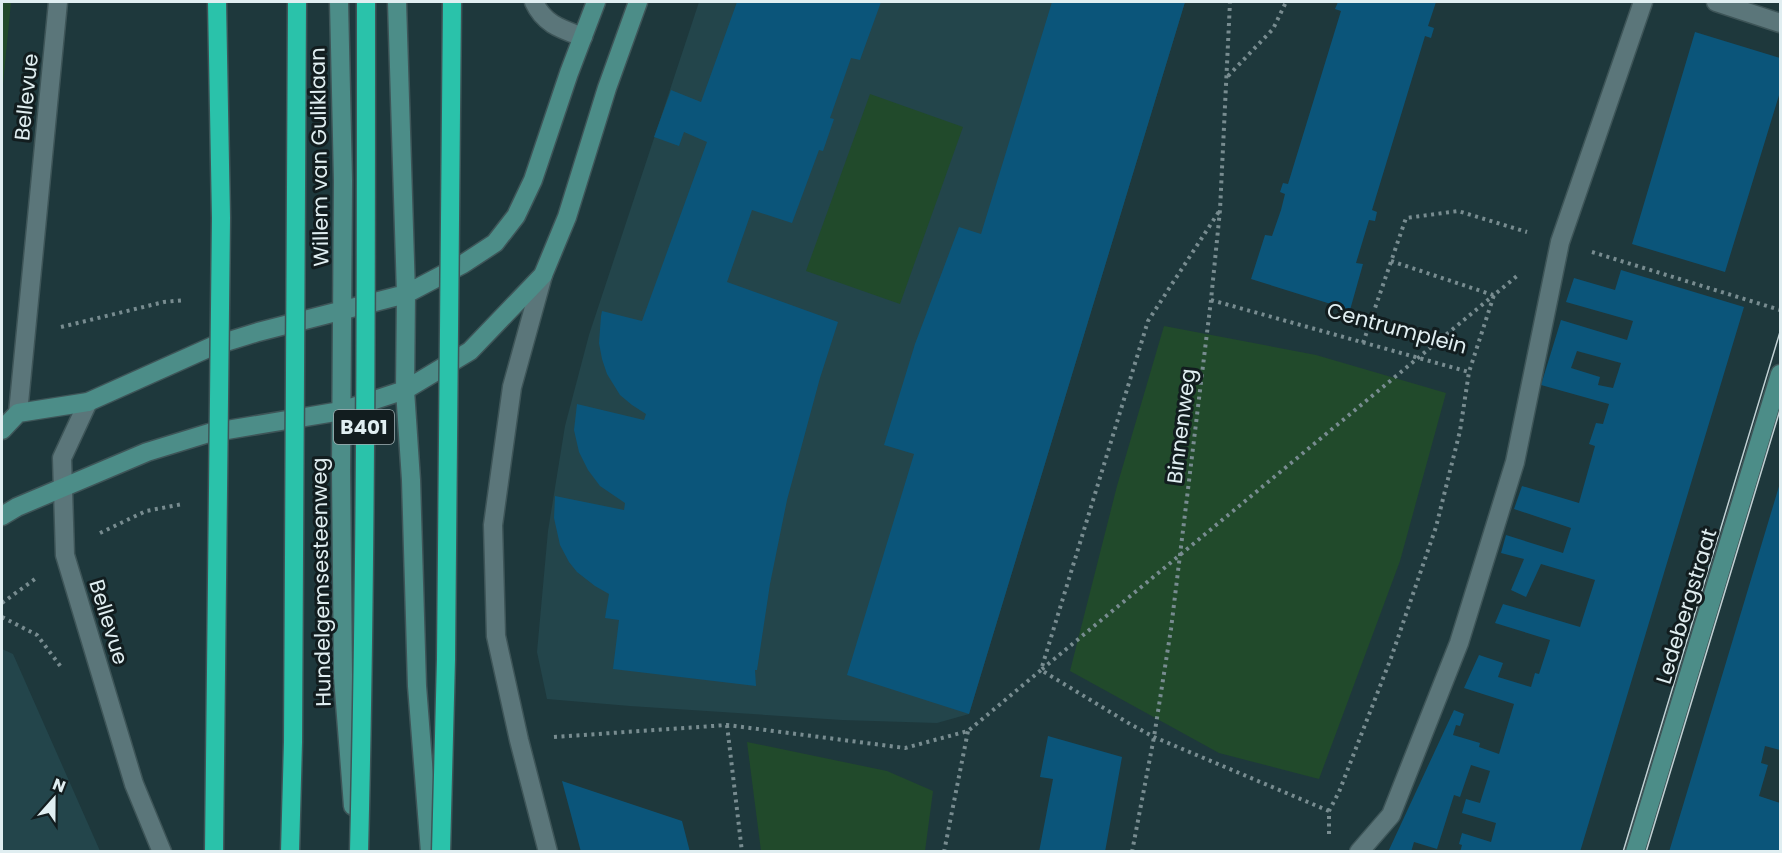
<svg xmlns="http://www.w3.org/2000/svg" width="1782" height="853" font-family="Poppins,sans-serif">
<style>
.built{fill:#23454b}
.green{fill:#214a2b}
.building{fill:#0b557a;fill-rule:evenodd}
.lines{fill:none;stroke-linecap:round;stroke-linejoin:round}
.lane-casing{stroke:#3e5558;stroke-width:21}
.street-casing{stroke:#3e5558;stroke-width:21}
.secondary-casing{stroke:#3e5558;stroke-width:21}
.path{stroke:#788c90;stroke-width:4;stroke-dasharray:3 4.5;stroke-linecap:butt}
.lane{stroke:#5b767a;stroke-width:18}
.street{stroke:#5b767a;stroke-width:18}
.secondary{stroke:#4c8d88;stroke-width:18}
.tram{stroke:#c1d1d4;stroke-width:1.5}
.highway-bridge-casing{stroke:#3e5558;stroke-width:21;stroke-linecap:butt}
.highway-bridge{stroke:#2ac2aa;stroke-width:18}
.labels{text-anchor:middle;dominant-baseline:central;stroke-width:6;stroke-linejoin:round;paint-order:stroke}
.shield{fill:#121d1f;stroke:#a2afb2;stroke-width:1.5}
.shield-label{font-size:20px;font-weight:bold;fill:#e0eef1}
.street-label{font-size:21px;fill:#e0eef1;stroke:#121d1f}
</style>
<rect width="100%" height="100%" fill="#1e383c"/>
<!-- built -->
<path class="built" d="M699,2H1185L969,714L937,723L842,720L630,706L547,699L537,652L548,531L565,426L589,335Z
M2,649L13,654L100,851H2Z"/>
<!-- green -->
<path class="green" d="M2,2H11L2,95Z
M870,94L963,127L900,304L806,271Z
M1164,326L1316,355L1446,393L1400,561L1319,779L1219,753L1070,671L1117,486Z
M747,742L887,771L933,791L925,851H761Z"/>
<!-- building -->
<path class="building" d="M737,2H881L860,60L851,58L830,118L834,119L823,151L819,150L792,223L752,210L727,282L838,322L820,378L787,500L770,584L757,670H755L756,686L613,669L619,620L605,618L609,594L595,586L577,572L569,562L560,545L554,518L555,496L624,510L625,503L600,486L588,470L579,452L574,430L577,404L644,420L646,414L632,405L620,395L607,374L602,359L599,343L601,316L602,311L642,321L707,142L684,132L679,146L654,137L671,90L701,102Z
M1052,2H1185L969,714L847,675L914,454L884,445L915,344L959,227L981,234Z
M1338,2H1436L1428,26L1434,28L1431,38L1425,36L1372,210L1377,212L1375,221L1369,220L1356,263L1363,264L1350,310L1251,279L1265,235L1272,236L1281,210L1285,194L1280,192L1283,183L1288,184L1341,11L1335,9Z
M1695,32L1780,58V92L1725,272L1632,244Z
M1621,270L1744,307L1580,852H1460L1462,845L1459,844L1462,833L1491,842L1496,823L1462,813L1466,799L1480,803L1490,771L1471,765L1460,797L1454,795L1437,849L1414,842L1411,852H1388L1454,710L1464,714L1460,726L1456,725L1453,735L1480,743L1479,747L1499,754L1514,704L1464,688L1479,655L1503,663L1498,677L1531,687L1535,673L1539,674L1550,640L1495,623L1503,604L1580,627L1595,580L1541,564L1526,597L1511,590L1524,559L1501,553L1506,535L1563,553L1571,528L1514,509L1522,486L1579,503L1595,446L1589,444L1596,423L1603,424L1609,404L1541,385L1561,320L1627,340L1633,321L1566,302L1574,278L1615,290ZM1577,351L1621,363L1613,388L1598,385L1600,377L1571,368Z
M1780,483V750L1765,746L1761,763L1768,765L1759,796L1780,803V852H1669Z
M1048,736L1122,757L1105,852H1039L1053,779L1040,777Z
M562,781L682,821L690,852H581Z"/>
<g class="lines">
<defs>
<path id="lane" d="M534,2C544,24 561,29 583,37
M1359,852L1391,815L1459,643L1515,462L1560,242L1643,2"/>
<path id="street" d="M1716,2L1780,23
M543,275L512,387L493,525L496,636L519,740L548,852
M88,402L62,458L65,555L134,784L162,852
M18,413L58,2"/>
<path id="secondary" d="M339,2L343,181L341,470L343,677L353,806
M397,2L406,294L405,390L411,480L417,686L430,852
M2,430L18,413L88,402L213,346L258,332L406,294L463,264L495,243L516,216L533,180L569,73L596,2
M2,516L17,507L147,452L209,433L341,411L405,390L470,351L543,275L567,217L607,88L638,2
M1635,852L1780,374"/>
</defs>
<!-- lane casing -->
<use href="#lane" class="lane-casing"/>
<!-- street casing -->
<use href="#street" class="street-casing"/>
<!-- secondary casing -->
<use href="#secondary" class="secondary-casing"/>
<!-- path -->
<path class="path" d="M1228,76L1273,29L1286,2
M1592,252L1780,310
M1391,261L1493,295
M1211,300L1469,372
M61,327L164,302L185,300
M1363,343L1406,218L1458,211L1527,232
M100,533L146,511L183,504
M2,603L35,579
M2,617L37,635L61,667
M727,725L742,852
M554,737L727,725L905,748L968,731L1041,670L1148,321L1220,210
M1329,811L1154,737L1130,724L1041,670L1494,295
M1329,834V811L1339,792L1391,658L1436,527L1460,431L1469,372L1494,295L1517,276
M944,852L968,731
M1132,852L1154,737L1171,629L1211,300L1220,210L1230,2"/>
<!-- lane -->
<use href="#lane" class="lane"/>
<!-- street -->
<use href="#street" class="street"/>
<!-- secondary -->
<use href="#secondary" class="secondary"/>
<!-- tram -->
<path class="tram" d="M1623,852L1780,332
M1646,852L1780,410"/>
<defs>
<path id="highway-bridge" d="M214,852L221,218L217,2
M290,852L293,742L297,2
M359,852C366,568 366,285 366,2
M441,852L446,659L452,2"/>
</defs>
<!-- highway-bridge casing -->
<use href="#highway-bridge" class="highway-bridge-casing"/>
<!-- highway-bridge -->
<use href="#highway-bridge" class="highway-bridge"/>
</g>
<g class="labels">
<!-- shield labels -->
<rect class="shield" x="334" y="410" width="60" height="34" rx="4.5"/>
<g class="shield-label">
<text x="364" y="427">B401</text>
</g>
<!-- street labels -->
<g class="street-label">
<text transform="translate(26 97) rotate(-84)">Bellevue</text>
<text transform="translate(319 157) rotate(-91)">Willem van Guliklaan</text>
<text transform="translate(1397 328) rotate(15)">Centrumplein</text>
<text transform="translate(1181 426) rotate(-83)">Binnenweg</text>
<text transform="translate(321 582) rotate(-91)">Hundelgemsesteenweg</text>
<text transform="translate(1686 606) rotate(-73)">Ledebergstraat</text>
<text transform="translate(109 622) rotate(73)">Bellevue</text>
</g>
</g>
<!-- border -->
<rect width="1782" height="853" fill="none" stroke="#e0eef1" stroke-width="6"/>
<!-- north arrow -->
<g transform="translate(54 799) rotate(21)" stroke="#121d1f" stroke-width="4.5" paint-order="stroke">
<path d="M0-4.5L10 22L0 15L-10 22Z" fill="#e0eef1"/>
<text y="-9" font-size="16" font-weight="bold" text-anchor="middle" fill="#e0eef1">N</text>
</g>
</svg>
